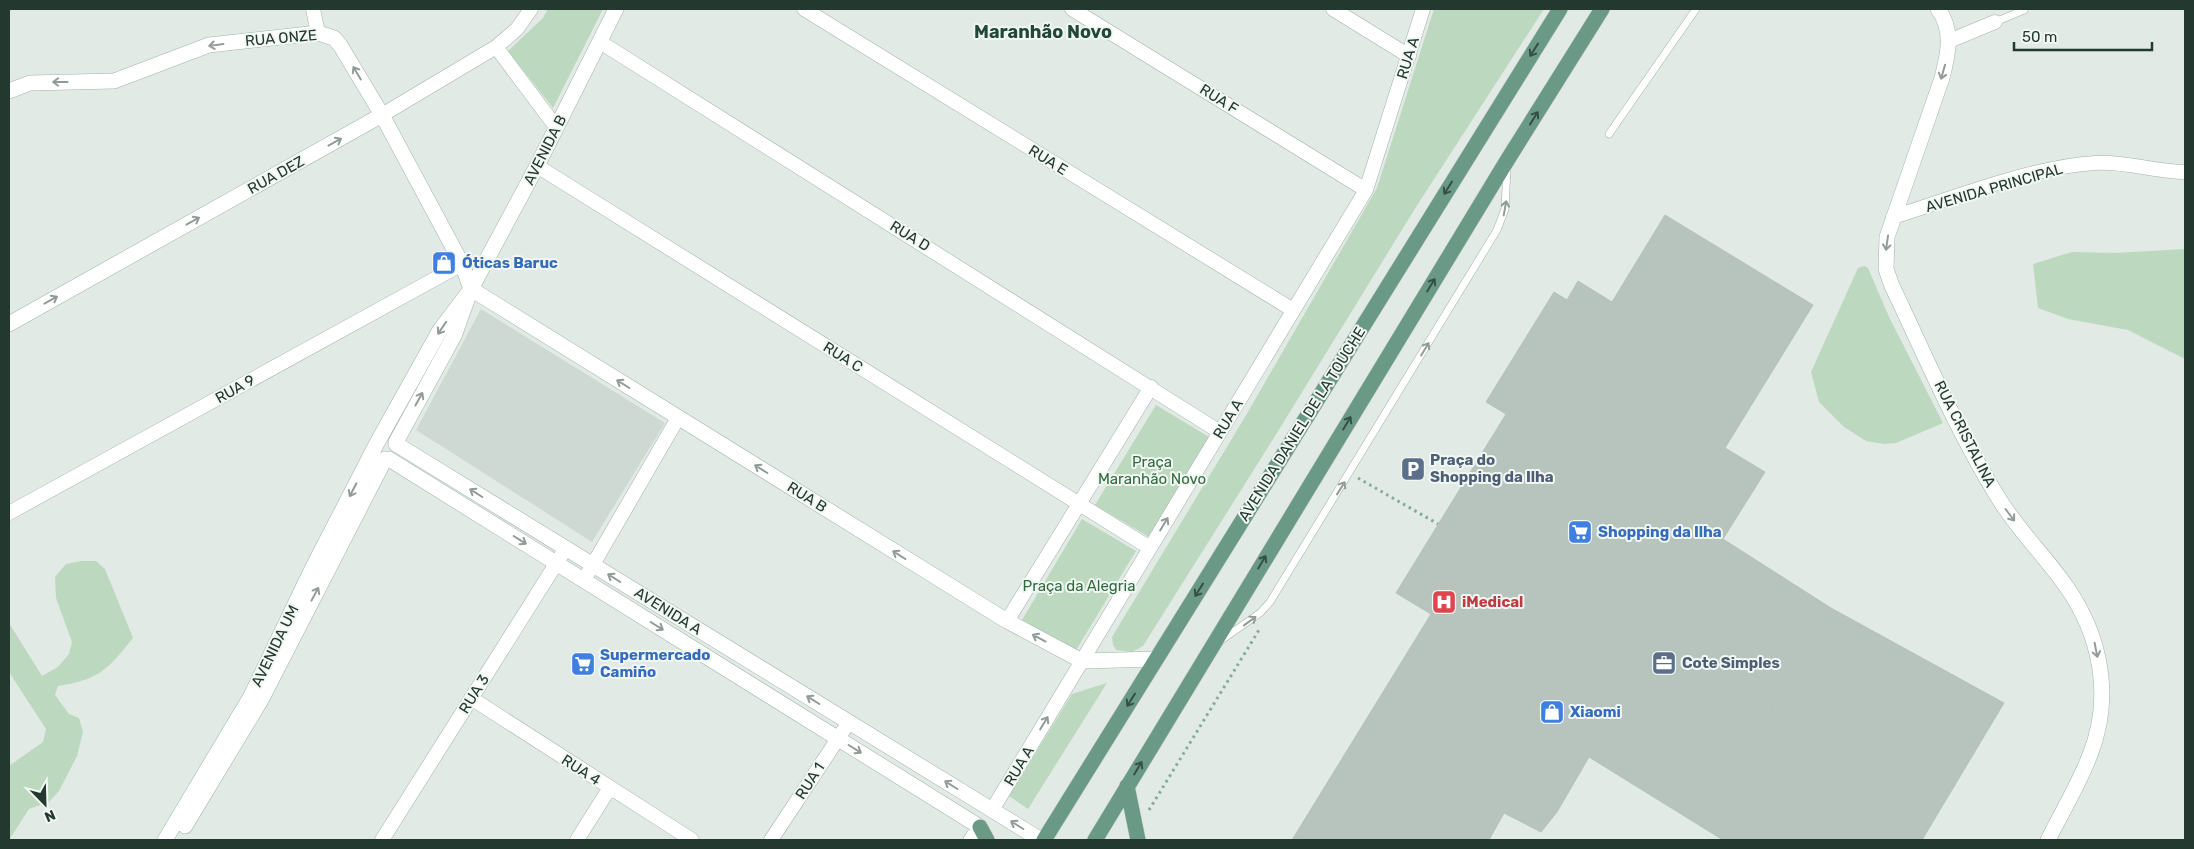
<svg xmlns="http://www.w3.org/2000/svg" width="2194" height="849" font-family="Rubik,sans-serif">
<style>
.built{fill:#cfd9d3}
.green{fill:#bcd9bf}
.building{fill:#b7c4bd;stroke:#b4c3ba}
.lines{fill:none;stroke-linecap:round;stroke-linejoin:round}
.lane-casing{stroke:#a4b1aa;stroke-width:8}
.street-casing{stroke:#a4b1aa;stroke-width:15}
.secondary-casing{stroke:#a1b4aa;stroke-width:16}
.primary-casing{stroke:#c1c7c5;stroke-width:16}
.path{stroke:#85aa98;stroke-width:3;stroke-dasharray:2.5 4;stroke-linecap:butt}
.lane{stroke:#fff;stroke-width:7}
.street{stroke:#fff;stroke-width:14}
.secondary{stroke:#fff;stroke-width:15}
.primary{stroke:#6a9a86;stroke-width:15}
.oneway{stroke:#919c97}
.oneway2{stroke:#355045}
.labels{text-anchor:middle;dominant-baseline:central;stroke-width:4;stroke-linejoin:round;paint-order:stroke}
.street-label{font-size:15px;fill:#23382f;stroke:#f1f7f3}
.shop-label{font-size:15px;font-weight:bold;fill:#366cbe;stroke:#f1f7f3;text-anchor:start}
.service-label{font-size:15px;font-weight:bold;fill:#4e5e75;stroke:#f1f7f3;text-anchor:start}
.park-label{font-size:15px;fill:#326b3f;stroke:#f1f7f3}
.health-label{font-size:15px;font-weight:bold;fill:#be3a42;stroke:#f1f7f3;text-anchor:start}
.quarter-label{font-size:18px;font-weight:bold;fill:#224838;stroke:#f1f7f3}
</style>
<rect width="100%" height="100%" fill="#e1eae4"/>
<!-- built -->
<path class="built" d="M481,309L665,423L592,542L416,430Z"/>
<!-- green -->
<path class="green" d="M548,9H603L553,108L508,51L543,18Z
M1434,9H1544L1416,207L1275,436L1143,646L1132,652L1116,650L1113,645L1112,637L1245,417L1377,188Z
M2185,249V359L2128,330L2068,319L2038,308L2033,264L2072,252L2115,253Z
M1864,266L1868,268L1889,317L1943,423L1896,443L1884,444L1866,441L1844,427L1819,402L1811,372L1858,268Z
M1156,405L1209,437L1149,537L1095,505Z
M1082,519L1136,551L1075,652L1022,620Z
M82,561H96L105,569L133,638C108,669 99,680 58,686L55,695L69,714L79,718L83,732L77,756L59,791L49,802L29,809L9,840V766L43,742L46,729L9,672V623L42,676L58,667L69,654L72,642L56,598L55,577L66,564Z
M1107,683L1028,809L1009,796L1072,694Z"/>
<!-- building -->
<path class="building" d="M1665,215L1813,305L1725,448L1765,472L1723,539L1831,608L1702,827L1589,757L1557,812L1541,832L1504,813L1489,840H1292L1431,614L1396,593L1506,414L1486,402L1554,292L1567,300L1578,281L1612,302Z
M1831,608L2004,703L1922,840H1723L1702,827Z"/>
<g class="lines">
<defs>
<path id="lane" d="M1995,22L2024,10
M1609,134L1696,9
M1220,641L1260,613L1270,602L1497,230L1505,209L1507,167"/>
<path id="street" d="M313,9L318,33
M804,9L1293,310
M1072,9L1366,190
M1333,9L1409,56
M1949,41L1995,22
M600,42L1220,432
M496,47L556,127
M382,115L496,47L517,29L531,9
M537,166L1150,548
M1893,217C1955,198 2031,167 2095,163C2126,161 2155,172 2185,172
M9,513L462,264
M584,580L678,418
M1007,621L1151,387
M471,698L692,840
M992,810L1366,190L1423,9
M382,840L566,548
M577,840L609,789
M771,840L849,722"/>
<path id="secondary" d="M1938,9C1954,31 1948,54 1942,78L1887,237L1886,269L1892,286C1926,357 1957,432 1999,499C2018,530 2045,556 2066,586C2101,636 2113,697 2090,755C2079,784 2062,812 2048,840
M9,91L30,83L114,81L209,45L318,33L334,38L340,45L382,115L462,264L471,289
M471,289L1007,621L1082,661L1156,659
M9,324L382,115
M396,442L454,336L471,289L537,166L616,9
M396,444L1041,840
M389,459L980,827L971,840
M185,826L261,700L385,459
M165,840L251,696L312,569L377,443L440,330L471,289"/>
<path id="primary" d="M1127,786L1138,840
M980,827L987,840
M1044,840L1560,9
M1095,840L1508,159L1602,9"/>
</defs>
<!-- lane casing -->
<use href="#lane" class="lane-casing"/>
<!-- street casing -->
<use href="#street" class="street-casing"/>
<!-- secondary casing -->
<use href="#secondary" class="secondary-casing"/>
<!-- primary casing -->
<use href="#primary" class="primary-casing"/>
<!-- path -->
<path class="path" d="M1358,478L1438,524
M1149,810L1259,630"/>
<!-- lane -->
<use href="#lane" class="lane"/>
<!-- street -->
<use href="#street" class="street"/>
<!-- secondary -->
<use href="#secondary" class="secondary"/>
<!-- primary -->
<use href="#primary" class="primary"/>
</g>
<!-- one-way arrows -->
<defs><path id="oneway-shaft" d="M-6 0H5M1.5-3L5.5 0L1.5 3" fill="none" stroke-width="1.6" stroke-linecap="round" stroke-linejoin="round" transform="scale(1.25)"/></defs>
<g class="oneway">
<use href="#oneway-shaft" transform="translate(216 45) rotate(172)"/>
<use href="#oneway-shaft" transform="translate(1943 72) rotate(106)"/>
<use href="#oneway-shaft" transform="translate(357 73) rotate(-121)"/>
<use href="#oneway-shaft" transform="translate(60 82) rotate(180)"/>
<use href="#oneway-shaft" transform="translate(335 142) rotate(-29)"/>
<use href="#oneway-shaft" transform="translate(1505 208) rotate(-80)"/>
<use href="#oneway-shaft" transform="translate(193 221) rotate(-29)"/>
<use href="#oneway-shaft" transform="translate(1887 243) rotate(98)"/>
<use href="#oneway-shaft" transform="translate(51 300) rotate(-29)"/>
<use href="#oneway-shaft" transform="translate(442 328) rotate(124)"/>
<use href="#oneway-shaft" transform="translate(1425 349) rotate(-59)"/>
<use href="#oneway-shaft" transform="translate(623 384) rotate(-148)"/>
<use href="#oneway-shaft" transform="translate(419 399) rotate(-61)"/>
<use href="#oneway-shaft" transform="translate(761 469) rotate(-148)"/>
<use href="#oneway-shaft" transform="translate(1341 488) rotate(-58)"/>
<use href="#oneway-shaft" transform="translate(353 490) rotate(117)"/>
<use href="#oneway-shaft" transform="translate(476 493) rotate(-148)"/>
<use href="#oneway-shaft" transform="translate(2010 515) rotate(53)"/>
<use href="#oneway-shaft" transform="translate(1164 524) rotate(-59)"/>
<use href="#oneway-shaft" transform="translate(520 540) rotate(32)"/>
<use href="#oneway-shaft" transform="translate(899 555) rotate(-148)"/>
<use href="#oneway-shaft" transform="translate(614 578) rotate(-148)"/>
<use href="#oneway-shaft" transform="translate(315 594) rotate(-62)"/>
<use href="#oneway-shaft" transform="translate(1250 621) rotate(-36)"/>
<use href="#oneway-shaft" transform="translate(657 626) rotate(32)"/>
<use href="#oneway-shaft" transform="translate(1039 638) rotate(-152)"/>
<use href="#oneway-shaft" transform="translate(2096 650) rotate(79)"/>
<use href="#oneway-shaft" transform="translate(813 700) rotate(-148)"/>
<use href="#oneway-shaft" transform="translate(1044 723) rotate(-59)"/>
<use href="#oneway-shaft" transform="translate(855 749) rotate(32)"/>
<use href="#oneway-shaft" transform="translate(951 785) rotate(-148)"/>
<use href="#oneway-shaft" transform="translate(1017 825) rotate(-148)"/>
</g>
<g class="oneway2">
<use href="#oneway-shaft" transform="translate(1534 50) rotate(122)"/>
<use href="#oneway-shaft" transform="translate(1534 118) rotate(-58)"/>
<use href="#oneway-shaft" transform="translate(1448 188) rotate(122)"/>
<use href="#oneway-shaft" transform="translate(1431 285) rotate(-59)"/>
<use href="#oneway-shaft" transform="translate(1347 423) rotate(-59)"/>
<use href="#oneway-shaft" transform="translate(1262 562) rotate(-59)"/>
<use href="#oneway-shaft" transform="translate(1199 590) rotate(122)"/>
<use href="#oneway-shaft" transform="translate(1131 700) rotate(122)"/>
<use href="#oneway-shaft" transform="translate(1138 768) rotate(-59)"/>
</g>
<!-- icons -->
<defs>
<symbol id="shop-square" viewBox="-11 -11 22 22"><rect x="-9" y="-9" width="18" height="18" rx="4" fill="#3f7fe0" stroke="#f1f7f3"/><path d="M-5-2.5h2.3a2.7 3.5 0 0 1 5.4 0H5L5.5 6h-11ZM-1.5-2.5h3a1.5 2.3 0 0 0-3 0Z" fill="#fff"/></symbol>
<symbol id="parking-square" viewBox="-11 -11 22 22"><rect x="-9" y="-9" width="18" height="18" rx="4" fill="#5c6f8a" stroke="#f1f7f3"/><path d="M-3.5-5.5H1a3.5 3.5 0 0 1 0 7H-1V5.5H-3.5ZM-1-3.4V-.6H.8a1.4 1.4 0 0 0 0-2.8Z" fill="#fff"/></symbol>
<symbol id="supermarket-square" viewBox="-11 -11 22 22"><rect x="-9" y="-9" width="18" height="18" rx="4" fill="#3f7fe0" stroke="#f1f7f3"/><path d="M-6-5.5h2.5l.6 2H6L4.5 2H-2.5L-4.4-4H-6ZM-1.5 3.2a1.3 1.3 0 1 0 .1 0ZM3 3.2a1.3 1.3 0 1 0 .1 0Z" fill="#fff"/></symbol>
<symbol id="hospital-square" viewBox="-11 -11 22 22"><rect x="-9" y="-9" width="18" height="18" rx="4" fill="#e0444e" stroke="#f1f7f3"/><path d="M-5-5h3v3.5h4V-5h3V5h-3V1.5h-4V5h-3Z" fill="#fff"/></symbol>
<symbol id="office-square" viewBox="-11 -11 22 22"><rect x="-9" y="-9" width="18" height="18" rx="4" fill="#5c6f8a" stroke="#f1f7f3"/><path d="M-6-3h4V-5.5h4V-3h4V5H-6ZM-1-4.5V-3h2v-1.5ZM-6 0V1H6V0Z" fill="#fff"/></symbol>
</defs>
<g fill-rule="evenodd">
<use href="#shop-square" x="430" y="249" width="28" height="28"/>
<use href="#parking-square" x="1399" y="455" width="28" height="28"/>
<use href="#supermarket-square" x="1566" y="518" width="28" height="28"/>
<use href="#hospital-square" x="1430" y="588" width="28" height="28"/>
<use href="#office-square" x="1650" y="649" width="28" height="28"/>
<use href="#supermarket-square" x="569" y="650" width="28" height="28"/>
<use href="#shop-square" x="1538" y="698" width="28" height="28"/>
</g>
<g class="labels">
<!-- street labels -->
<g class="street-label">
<text transform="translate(281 38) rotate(-5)">RUA ONZE</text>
<text transform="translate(1408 58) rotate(-73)">RUA A</text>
<text transform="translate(1219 99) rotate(32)">RUA F</text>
<text transform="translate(545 150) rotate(-63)">AVENIDA B</text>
<text transform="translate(1048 160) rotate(32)">RUA E</text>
<text transform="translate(276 175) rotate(-29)">RUA DEZ</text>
<text transform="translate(1994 188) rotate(-16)">AVENIDA PRINCIPAL</text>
<text transform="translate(910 236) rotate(32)">RUA D</text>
<text transform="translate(843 357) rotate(32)">RUA C</text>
<text transform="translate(235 389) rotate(-29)">RUA 9</text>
<text transform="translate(1228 419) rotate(-59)">RUA A</text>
<text transform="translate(1302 424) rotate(-58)">AVENIDA DANIEL DE LA TOUCHE</text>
<text transform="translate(1965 434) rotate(63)">RUA CRISTALINA</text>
<text transform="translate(807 497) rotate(32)">RUA B</text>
<text transform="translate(668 611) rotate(32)">AVENIDA A</text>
<text transform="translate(275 646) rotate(-64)">AVENIDA UM</text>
<text transform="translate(474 694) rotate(-58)">RUA 3</text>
<text transform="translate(1019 766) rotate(-59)">RUA A</text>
<text transform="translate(581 770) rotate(33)">RUA 4</text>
<text transform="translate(810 781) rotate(-57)">RUA 1</text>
</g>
<!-- shop labels -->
<g class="shop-label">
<text x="462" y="263">Óticas Baruc</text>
<text x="1598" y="532">Shopping da Ilha</text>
<text x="600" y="655">Supermercado<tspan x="600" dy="17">Camiño</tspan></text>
<text x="1570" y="712">Xiaomi</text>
</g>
<!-- service labels -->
<g class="service-label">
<text x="1430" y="460">Praça do<tspan x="1430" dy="17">Shopping da Ilha</tspan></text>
<text x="1682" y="663">Cote Simples</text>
</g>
<!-- park labels -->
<g class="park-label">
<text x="1152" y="462">Praça<tspan x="1152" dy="17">Maranhão Novo</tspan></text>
<text x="1079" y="586">Praça da Alegria</text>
</g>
<!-- health labels -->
<g class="health-label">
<text x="1462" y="602">iMedical</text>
</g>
<!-- quarter labels -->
<g class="quarter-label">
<text x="1043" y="32">Maranhão Novo</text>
</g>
</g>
<!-- border -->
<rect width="2194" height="849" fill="none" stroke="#23382f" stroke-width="20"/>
<!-- north arrow -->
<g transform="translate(45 804) rotate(157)" stroke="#f1f7f3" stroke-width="4" paint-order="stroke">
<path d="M0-4L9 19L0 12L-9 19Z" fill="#23382f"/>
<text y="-8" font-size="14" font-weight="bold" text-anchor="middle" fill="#23382f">N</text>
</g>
<!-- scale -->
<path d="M2014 42v8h138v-8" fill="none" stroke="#23382f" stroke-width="2.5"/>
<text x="2022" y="42" font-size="15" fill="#23382f" stroke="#f1f7f3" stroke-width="4" paint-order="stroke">50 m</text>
</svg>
